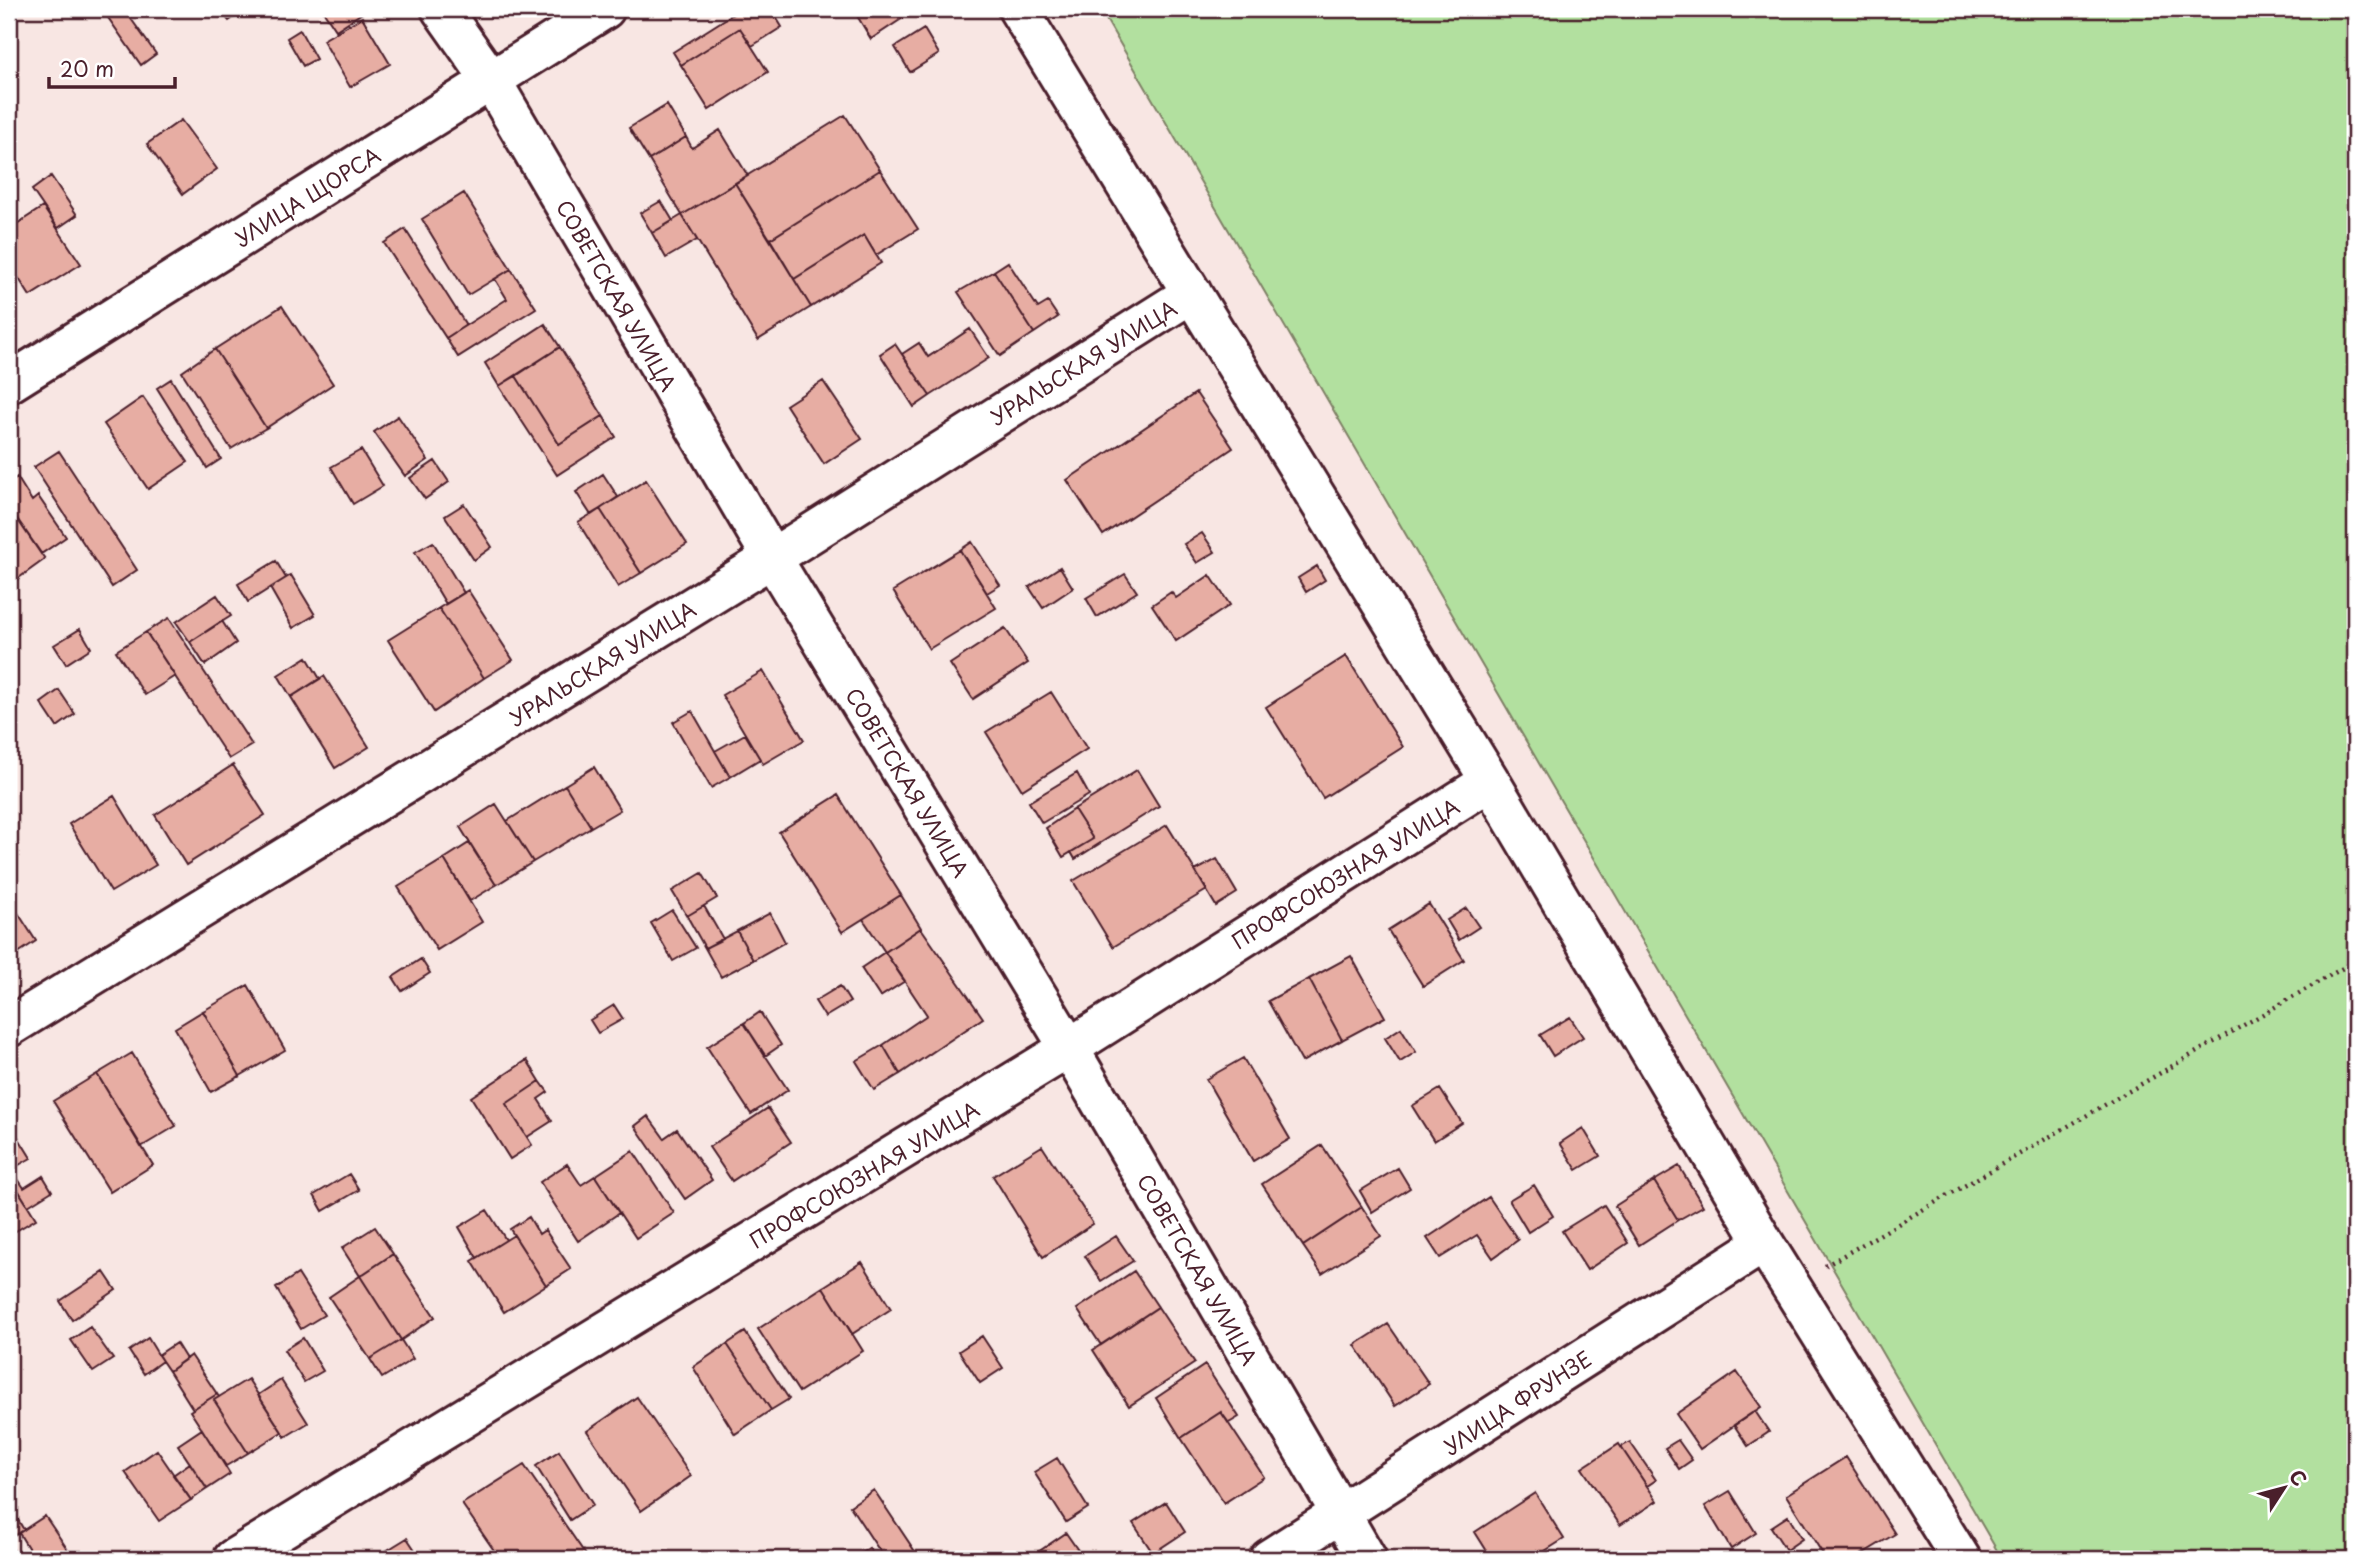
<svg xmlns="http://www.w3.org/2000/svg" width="2364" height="1568" font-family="'Playpen Sans',sans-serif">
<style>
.green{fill:#b2e09f;stroke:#7e8065;stroke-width:2}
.building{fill:#e7ada3;stroke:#4a1f2b;stroke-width:2}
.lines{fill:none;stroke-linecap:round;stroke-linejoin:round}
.minor-casing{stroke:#4a1f2b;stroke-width:44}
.path{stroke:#4a1f2b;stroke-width:4.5;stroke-dasharray:2 5;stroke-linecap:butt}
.minor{stroke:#fff;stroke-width:38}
.labels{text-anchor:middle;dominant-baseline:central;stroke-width:5;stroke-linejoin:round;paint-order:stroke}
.street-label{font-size:21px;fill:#4a1f2b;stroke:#fff}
</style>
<rect width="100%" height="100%" fill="#f8e6e3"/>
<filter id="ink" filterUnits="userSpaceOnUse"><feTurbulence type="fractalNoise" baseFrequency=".0143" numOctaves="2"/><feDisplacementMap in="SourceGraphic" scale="14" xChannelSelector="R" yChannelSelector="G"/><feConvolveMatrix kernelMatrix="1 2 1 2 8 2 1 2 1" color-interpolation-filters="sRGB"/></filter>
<g filter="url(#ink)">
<!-- green -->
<path class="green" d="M1100,9H2355V1559H2002Z"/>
<!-- building -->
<path class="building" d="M102,9H124L156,54L141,65Z
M219,9H246L229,21Z
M322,9H363L365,11L336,30Z
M741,9H771L782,27L752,46L740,28L681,65L673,52Z
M853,9H897L903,18L871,39Z
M362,17L390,64L350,87L323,40Z
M740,28L768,72L709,110L681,65Z
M924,29L939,54L910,72L895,47Z
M300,30L316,59L303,66L287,38Z
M667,105L686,137L649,160L629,128Z
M845,115L880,170L770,239L735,183Z
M181,120L217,169L183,194L147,144Z
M720,130L748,176L682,215L649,160L686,137L692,148Z
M880,170L918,229L876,255L864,235L794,279L770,239Z
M51,176L77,215L58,228L32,190Z
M735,183L811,307L758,340L682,215Z
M464,193L511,269L468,295L422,219Z
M661,201L673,221L652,233L640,213Z
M43,207L81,264L30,296L9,263V229Z
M682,215L697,240L666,258L652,233Z
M405,229L466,325L446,338L384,243Z
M864,235L881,263L811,307L794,279Z
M1008,262L1038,308L1048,302L1058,317L1034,333L994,271Z
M511,269L536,308L458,357L446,338L507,299L495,279Z
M994,271L1034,333L1000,356L958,292Z
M282,306L333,384L266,428L215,349Z
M545,324L560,347L499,386L485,363Z
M970,329L989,358L930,396L902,354L919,343L928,357Z
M895,344L930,396L914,407L880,354Z
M560,347L603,416L559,444L516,376Z
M215,349L266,428L231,449L182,372Z
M516,376L559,444L603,416L616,437L557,475L499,386Z
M171,379L221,459L207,468L157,388Z
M823,381L862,439L824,464L786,405Z
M1196,393L1233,448L1103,535L1067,480Z
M143,397L188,462L148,489L104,424Z
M398,416L428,460L405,476L374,432Z
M361,450L383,486L353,504L331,467Z
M59,451L137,570L112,587L34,467Z
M435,461L449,482L425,499L410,478Z
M603,474L618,497L591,515L576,492Z
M17,477L32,501L38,496L66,537L41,554L9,507V483Z
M646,480L687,544L641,573L600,509Z
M464,504L492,547L474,560L445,516Z
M9,507L45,559L9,585Z
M600,509L641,573L618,587L578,522Z
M1202,533L1215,552L1197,563L1184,544Z
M433,542L464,593L446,604L415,552Z
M972,542L1000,585L987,593L960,550Z
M960,550L996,608L929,649L893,591Z
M276,561L286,578L248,602L238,584Z
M1317,566L1325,580L1306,592L1298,578Z
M1060,567L1073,588L1043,608L1029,587Z
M1125,574L1137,592L1097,617L1086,598Z
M291,575L315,615L293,628L270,588Z
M1210,575L1230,605L1176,641L1152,605L1171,592L1176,598Z
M468,590L513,660L484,678L439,608Z
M217,595L231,616L190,642L176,622Z
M439,608L484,678L434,712L388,640Z
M169,618L252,745L229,759L146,632Z
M222,621L236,643L205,665L190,642Z
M1005,628L1028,663L973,699L950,664Z
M80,629L91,648L66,664L54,645Z
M146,632L175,676L145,695L116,651Z
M1346,656L1403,747L1323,798L1266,707Z
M307,657L320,679L291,697L278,675Z
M763,671L804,740L763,764L722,695Z
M324,676L369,747L335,768L291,697Z
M59,690L75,714L57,727L41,703Z
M1051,692L1087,749L1022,790L986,732Z
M692,711L730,777L711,788L673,722Z
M745,734L760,759L730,777L715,751Z
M233,765L265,815L186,865L155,815Z
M594,767L620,810L591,827L565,785Z
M1137,770L1159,806L1075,859L1071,852L1093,839L1074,809Z
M1077,773L1089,795L1042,823L1029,802Z
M565,785L591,827L533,862L507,821Z
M838,795L901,895L842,932L779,832Z
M114,796L156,865L111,892L69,824Z
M496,804L533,862L496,885L460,827Z
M1074,809L1093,839L1063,857L1046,828Z
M1167,825L1207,890L1113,947L1073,881Z
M469,843L496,885L470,901L444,859Z
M444,859L482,922L437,950L398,887Z
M1217,859L1237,893L1216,906L1195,871Z
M702,873L717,898L687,916L672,891Z
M901,895L921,928L885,952L863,919Z
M9,899L36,941L9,959Z
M1429,904L1464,960L1423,986L1388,930Z
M704,906L723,939L705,948L687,916Z
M1466,908L1479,927L1459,940L1447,920Z
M672,910L696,948L673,961L651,923Z
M770,913L785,942L753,960L737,931Z
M921,928L983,1018L900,1074L883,1045L927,1015L885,952Z
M737,931L753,960L721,977L705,948Z
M885,952L905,981L880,997L861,968Z
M1351,956L1385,1017L1342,1040L1309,979Z
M421,959L430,973L402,991L393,977Z
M1309,979L1342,1040L1302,1062L1268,1001Z
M248,985L285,1050L240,1076L203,1011Z
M840,986L850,1002L825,1017L815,1001Z
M614,1005L623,1019L598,1033L590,1020Z
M203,1011L240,1076L211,1092L175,1028Z
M760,1012L781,1045L765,1056L744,1023Z
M1570,1017L1583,1037L1553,1056L1540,1035Z
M744,1023L788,1090L751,1114L707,1047Z
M1401,1028L1416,1052L1400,1062L1385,1038Z
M883,1045L900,1074L874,1090L856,1061Z
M132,1053L176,1126L141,1147L97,1074Z
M1243,1058L1290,1139L1253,1161L1206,1079Z
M527,1060L540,1081L506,1104L532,1145L510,1159L471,1097Z
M97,1074L153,1165L110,1192L53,1101Z
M540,1081L548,1092L538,1099L552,1121L527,1137L506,1104Z
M1440,1089L1462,1123L1434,1141L1412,1106Z
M768,1108L791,1142L732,1181L709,1147Z
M648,1116L664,1138L677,1129L712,1180L685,1199L635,1126Z
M10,1124L31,1158L12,1169L9,1164Z
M1583,1128L1600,1156L1577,1170L1560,1143Z
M1322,1145L1362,1207L1303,1246L1262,1184Z
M1042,1146L1093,1224L1043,1257L993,1176Z
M633,1151L674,1213L636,1238L595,1176Z
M567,1164L581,1185L595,1176L619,1213L578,1241L540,1182Z
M1679,1166L1703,1206L1678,1220L1654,1181Z
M1398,1168L1410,1188L1372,1212L1360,1191Z
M14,1173L24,1188L43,1176L52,1191L28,1206L9,1176Z
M349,1174L359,1190L323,1211L314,1195Z
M9,1175L36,1219L9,1235Z
M1654,1181L1678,1220L1639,1245L1615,1206Z
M1534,1185L1553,1216L1528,1232L1509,1200Z
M1489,1197L1518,1240L1493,1258L1477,1235L1440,1258L1427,1238Z
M1604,1205L1628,1243L1587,1270L1562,1231Z
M1362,1207L1381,1236L1322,1274L1303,1246Z
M487,1210L506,1240L477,1258L459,1227Z
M529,1217L539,1234L545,1230L571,1269L546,1285L510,1229Z
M375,1227L393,1254L360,1276L342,1248Z
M514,1235L546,1285L504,1312L472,1261Z
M1116,1236L1133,1261L1101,1281L1085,1256Z
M393,1254L435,1317L401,1340L360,1276Z
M862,1262L891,1309L852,1334L823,1287Z
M1134,1271L1158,1307L1101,1345L1077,1309Z
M104,1272L116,1290L72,1320L60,1301Z
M298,1274L324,1315L301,1329L276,1288Z
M360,1276L401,1340L370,1359L329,1297Z
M823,1287L863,1351L799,1392L758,1329Z
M1158,1307L1195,1363L1129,1406L1093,1350Z
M1388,1324L1429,1384L1395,1406L1355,1345Z
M90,1327L113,1359L93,1372L71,1340Z
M745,1332L789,1399L771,1410L727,1344Z
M982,1336L1003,1368L980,1383L959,1351Z
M148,1338L162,1361L144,1374L129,1351Z
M303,1338L323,1371L304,1382L284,1350Z
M401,1340L413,1359L382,1378L370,1359Z
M176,1343L186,1359L169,1371L158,1355Z
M727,1344L771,1410L735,1434L693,1367Z
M191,1355L217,1394L193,1409L169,1371Z
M1205,1365L1239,1417L1229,1423L1221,1412L1181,1438L1156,1398Z
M1737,1372L1761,1407L1700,1449L1676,1414Z
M248,1379L282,1432L248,1453L214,1400Z
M281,1380L308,1423L285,1437L258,1395Z
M217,1394L219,1397L214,1400L248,1453L226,1466L190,1411Z
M637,1397L691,1476L641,1511L587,1431Z
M1755,1411L1769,1432L1748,1446L1734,1425Z
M1221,1412L1264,1477L1224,1503L1181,1438Z
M202,1429L230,1474L207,1489L178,1445Z
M1678,1440L1692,1460L1679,1469L1665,1448Z
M1630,1442L1656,1480L1647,1486L1621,1447Z
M1619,1444L1657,1501L1620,1525L1582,1468Z
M157,1450L191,1500L159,1521L125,1472Z
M559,1451L593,1505L570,1520L536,1466Z
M1846,1457L1895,1534L1854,1559H1826L1786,1495Z
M1057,1458L1088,1508L1066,1522L1034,1472Z
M190,1463L207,1489L191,1500L173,1475Z
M524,1465L588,1558L500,1559L462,1504Z
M874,1490L920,1559H885L850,1506Z
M1730,1491L1756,1533L1731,1549L1705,1506Z
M1535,1493L1564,1539L1532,1559H1492L1475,1532Z
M1166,1502L1185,1532L1153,1553L1133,1523Z
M15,1515L24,1530L9,1539V1519Z
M45,1516L74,1559H35L19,1533Z
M1788,1516L1802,1539L1786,1550L1771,1527Z
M1066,1533L1084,1559H1043L1038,1552Z
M407,1538L421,1559H373Z
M9,1544L19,1559H9Z
M869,1548L876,1559H853Z
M1038,1552L1043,1559H1027Z"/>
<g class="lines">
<defs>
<path id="minor" d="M441,9L491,80L772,558L1069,1048L1367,1559
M1018,9L1490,781L1764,1243L1961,1559
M9,383L605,9
M9,1027L772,558L1192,293
M233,1559L1069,1048L1490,781
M1269,1559L1764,1243"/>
</defs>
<!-- minor casing -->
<use href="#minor" class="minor-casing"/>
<!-- path -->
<path class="path" d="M1825,1266L2355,961"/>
<!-- minor -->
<use href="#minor" class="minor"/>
</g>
</g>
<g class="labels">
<!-- street labels -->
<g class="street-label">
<text transform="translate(307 196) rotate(-32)">УЛИЦА ЩОРСА</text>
<text transform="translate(617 295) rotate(60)">СОВЕТСКАЯ УЛИЦА</text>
<text transform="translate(1083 362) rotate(-32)">УРАЛЬСКАЯ УЛИЦА</text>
<text transform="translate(602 663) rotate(-32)">УРАЛЬСКАЯ УЛИЦА</text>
<text transform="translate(908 782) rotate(59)">СОВЕТСКАЯ УЛИЦА</text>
<text transform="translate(1345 873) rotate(-32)">ПРОФСОЮЗНАЯ УЛИЦА</text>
<text transform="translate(864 1174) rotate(-31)">ПРОФСОЮЗНАЯ УЛИЦА</text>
<text transform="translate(1198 1269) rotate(60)">СОВЕТСКАЯ УЛИЦА</text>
<text transform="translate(1517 1402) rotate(-33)">УЛИЦА ФРУНЗЕ</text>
</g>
</g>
<!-- margin -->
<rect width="2364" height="1568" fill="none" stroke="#fff" stroke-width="35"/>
<rect x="18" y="18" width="2329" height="1533" fill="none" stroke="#4a1f2b" stroke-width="2.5" filter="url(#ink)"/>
<!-- north arrow -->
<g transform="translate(2284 1488) rotate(54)" stroke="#ffffff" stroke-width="5" paint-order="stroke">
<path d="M0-5L12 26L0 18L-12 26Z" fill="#4a1f2b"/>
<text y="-10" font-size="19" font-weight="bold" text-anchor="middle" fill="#4a1f2b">С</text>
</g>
<!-- scale -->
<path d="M49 77v10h126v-10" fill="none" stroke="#4a1f2b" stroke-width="3.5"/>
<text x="60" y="77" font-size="21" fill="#4a1f2b" stroke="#ffffff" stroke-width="5" paint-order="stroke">20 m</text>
</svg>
